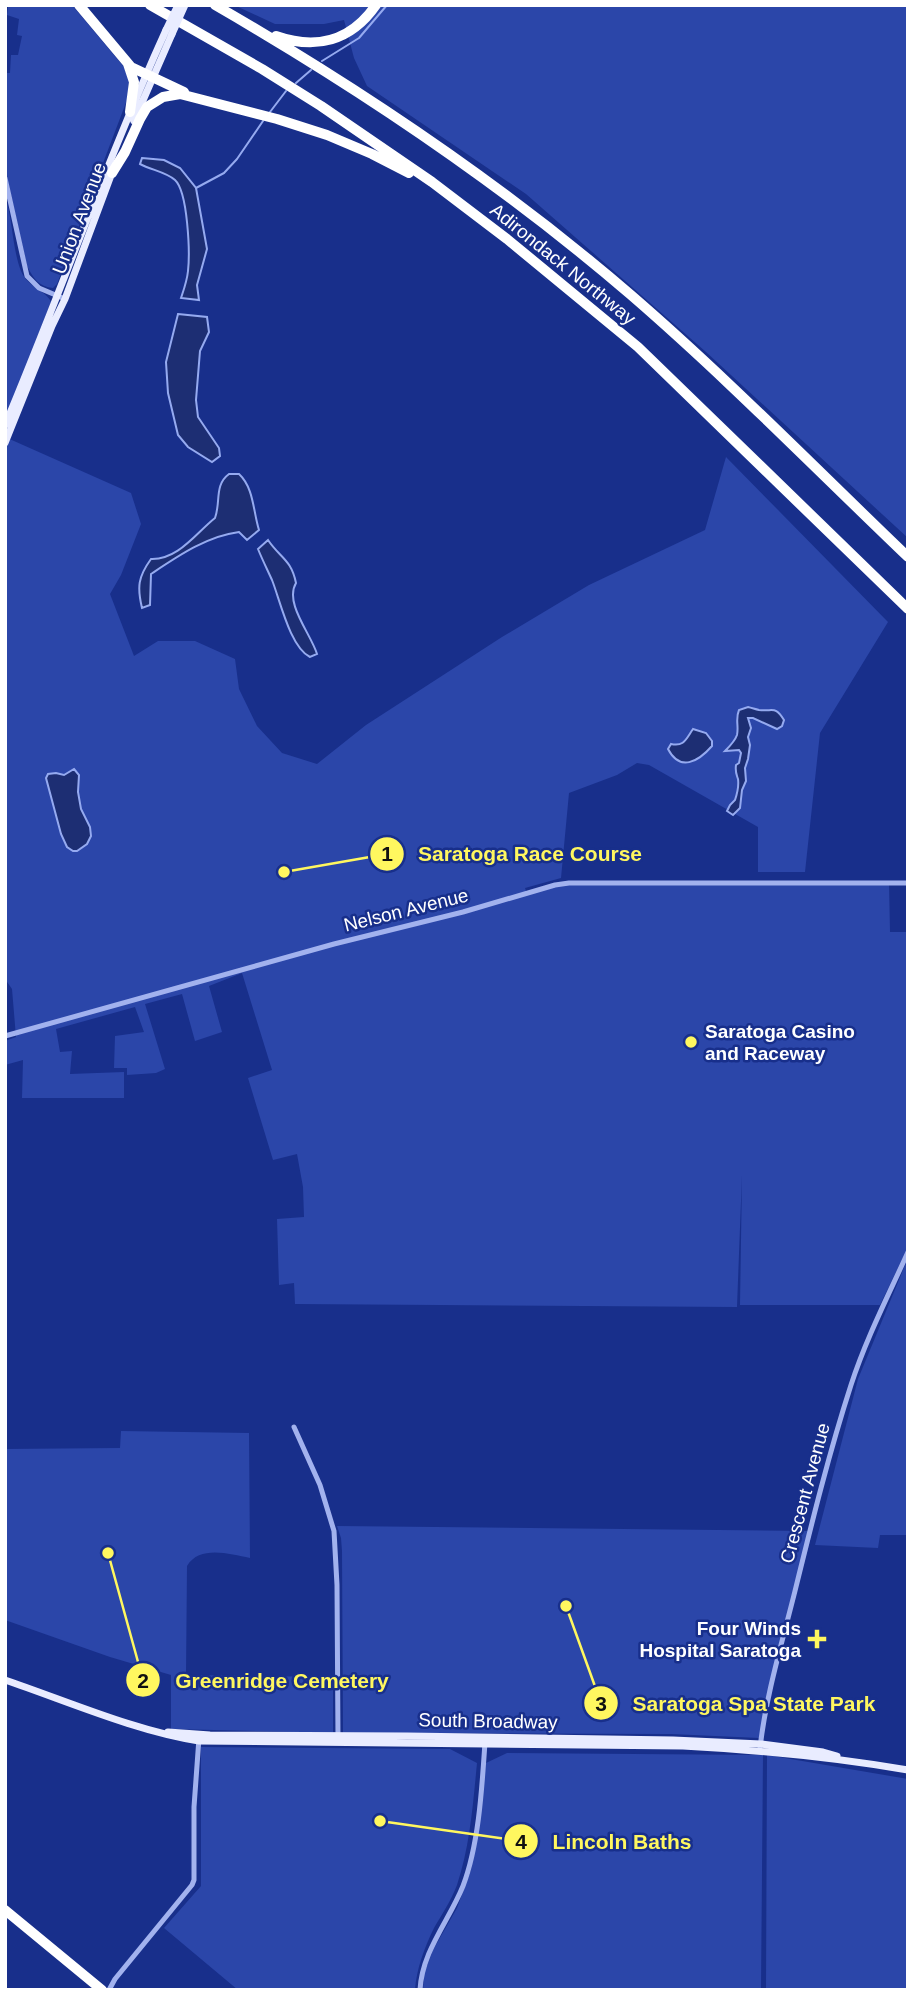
<svg xmlns="http://www.w3.org/2000/svg" width="913" height="1995" font-family="Arial,sans-serif">
<style>
.green{fill:#2b46a9}
.water{fill:#1d2e73;stroke:#95aaf0;stroke-width:2}
.lines{fill:none;stroke-linecap:round;stroke-linejoin:round}
.stream{stroke:#95aaf0;stroke-width:2}
.minor{stroke:#a2b2ee;stroke-width:5}
.major{stroke:#e9ecff;stroke-width:7}
.highway{stroke:#fff;stroke-width:10}
.major-bridge{stroke:#e9ecff;stroke-width:7}
.poi-dot{fill:#fff75f;stroke:#182f8b;stroke-width:2.5}
.labels{text-anchor:middle;dominant-baseline:central;stroke-width:5;stroke-linejoin:round;paint-order:stroke}
.street-label{font-size:19px;fill:#fff;stroke:#182f8b}
.poi-label{font-size:19px;font-weight:bold;fill:#fff;stroke:#182f8b;text-anchor:start}
.leader{fill:none;stroke:#fff75f;stroke-width:2.5}
.callout-dot{fill:#fff75f;stroke:#182f8b;stroke-width:2.5}
.mark-label{font-size:21px;text-anchor:middle;font-weight:bold;fill:#111}
.callout-label{font-size:21px;text-anchor:middle;font-weight:bold;fill:#fff75f;stroke:#182f8b;stroke-width:5;stroke-linejoin:round;paint-order:stroke}
</style>
<rect width="100%" height="100%" fill="#182f8b"/>
<!-- green -->
<path class="green" d="M5,5H72L124,67L129,81L127,100L57,284L53,288C39,287 33,278 27,266L5,168V73H10L11,55H18L22,36L17,35L19,19L7,15L8,7Z
M234,5H908V538L706,352L526,194L367,86L354,58L344,20L324,24H275Z
M5,196C13,220 12,248 21,271C28,288 46,290 51,302L5,421Z
M5,437L131,493L141,524L121,575L110,594L134,656L158,641H195L235,659L239,689L257,726L282,753L317,764L366,725L502,637L589,585L705,530L726,457L888,622L820,733L805,872H758V827L649,765L637,763L617,775L569,793L561,878L525,888L527,894L569,883L889,882L890,932H908V1247L880,1305H740L742,1175L737,1307L295,1304L294,1283L279,1285L277,1219L304,1217L303,1187L297,1154L273,1160L248,1078L272,1070L242,973L209,986L222,1032L195,1041L182,994L145,1004L165,1069L156,1073L127,1075V1068H114L115,1036L144,1032L135,1007L56,1029L60,1052L72,1051L70,1074L124,1072V1098H22L23,1060L5,1065V1041L16,1037L12,989L5,979Z
M908,1258V1535H880L878,1548L815,1545L858,1379Z
M121,1431L249,1433L250,1558C229,1554 200,1545 187,1566L186,1675L333,1677V1733L171,1729V1675L110,1657L5,1620V1449L120,1448Z
M337,1526L808,1531L759,1738L671,1734L343,1733L342,1551L341,1538Z
M201,1747L450,1749L477,1763C473,1804 470,1846 457,1885C451,1901 442,1914 434,1928C425,1946 416,1970 415,1990H238L164,1928L201,1886Z
M507,1753L763,1755L761,1990H423L424,1974L433,1950L457,1908L471,1870L486,1763Z
M767,1755L908,1779V1990H766Z"/>
<!-- water -->
<path class="water" d="M142,158L164,160L180,168L196,188L207,249L197,285L199,300L181,298C184,289 187,281 188,271C190,253 188,192 175,180C166,172 151,170 140,164Z
M178,314L207,317L209,332L200,351L196,400L198,417L219,448L220,456L212,462L188,447L178,435L168,393L166,362Z
M229,474H239C254,488 253,511 259,530L247,540L239,532C207,536 178,556 151,574L150,605L142,608C137,587 138,577 151,559C178,560 196,533 215,518C221,502 214,485 229,474Z
M268,540C280,558 291,559 296,583C284,603 311,634 317,654L310,657C290,647 280,600 272,580C267,569 262,559 258,549Z
M748,707C752,708 755,709 759,710C773,712 775,705 784,720L782,726L777,729L753,718H748L751,728L748,737L750,745L748,759L745,768L746,781L742,790L740,808L733,815L727,811L730,805L735,800C737,794 739,786 738,779C736,773 735,772 736,765L739,763L741,753L739,750L725,751C729,747 735,741 737,735C739,726 735,719 739,710Z
M693,729L706,733L712,741V746C698,762 680,772 668,749L671,744C684,747 686,739 693,729Z
M74,769L79,775L78,792L81,809L90,827L91,836L87,844L77,851H73L67,847L61,834L46,778L48,774L56,773L64,775Z"/>
<g class="lines">
<!-- stream -->
<path class="stream" d="M322,61L359,38L387,5
M296,83L311,70
M270,112L286,91
M196,188L224,173L237,159L263,121"/>
<!-- minor -->
<path class="minor" d="M5,178L27,276L39,288L65,299
M5,1036L334,944L463,912L555,885L569,883H908
M294,1427L320,1485L334,1531L337,1585L338,1739
M760,1748C766,1695 782,1643 795,1591C812,1522 829,1453 851,1385C866,1339 888,1296 908,1252
M109,1990L115,1979L192,1885L194,1880V1807L199,1738
M420,1990C422,1951 449,1921 463,1886C479,1844 482,1787 485,1742"/>
<!-- major -->
<path class="major" d="M134,121L172,34
M5,425C60,294 107,160 166,30
M5,443L52,326L65,299L113,170
M5,1680C67,1701 135,1731 199,1741L683,1746C759,1750 833,1757 908,1770
M168,1732L210,1735L407,1736L673,1740L761,1744L823,1752L837,1756"/>
<!-- highway -->
<path class="highway" d="M79,5L131,67L184,92
M150,5L262,69L321,106L432,182L507,239L638,347L908,609
M215,5C362,90 502,184 631,295C727,378 816,469 908,557
M276,36C316,50 351,41 376,5
M128,64L134,82L130,112
M112,173L125,152L140,119L147,107L163,97L180,94L277,119L327,135L372,154L409,173
M5,1910L102,1990"/>
<!-- major-bridge -->
<path class="major-bridge" d="M166,30L178,5
M172,34L185,5"/>
</g>
<!-- markers -->
<g class="poi-dot">
<circle cx="691" cy="1042" r="7"/>
<path d="M813.5 1628.5h7v7h7v7h-7v7h-7v-7h-7v-7h7z"/>
</g>
<g class="labels">
<!-- street labels -->
<g class="street-label">
<text transform="translate(79 218) rotate(-69)">Union Avenue</text>
<text transform="translate(563 264) rotate(39)">Adirondack Northway</text>
<text transform="translate(406 910) rotate(-14)">Nelson Avenue</text>
<text transform="translate(805 1493) rotate(-75)">Crescent Avenue</text>
<text transform="translate(488 1721) rotate(1)">South Broadway</text>
</g>
<!-- poi labels -->
<g class="poi-label">
<text x="705" y="1031">Saratoga Casino<tspan x="705" dy="22">and Raceway</tspan></text>
<text x="801" y="1628" text-anchor="end">Four Winds<tspan x="801" dy="22">Hospital Saratoga</tspan></text>
</g>
</g>
<!-- callouts -->
<path class="leader" d="M284 872L387 854M108 1553L143 1680M566 1606L601 1703M380 1821L521 1841"/>
<g class="callout-dot">
<circle cx="284" cy="872" r="7"/>
<circle cx="108" cy="1553" r="7"/>
<circle cx="566" cy="1606" r="7"/>
<circle cx="380" cy="1821" r="7"/>
<circle cx="387" cy="854" r="18"/>
<circle cx="143" cy="1680" r="18"/>
<circle cx="601" cy="1703" r="18"/>
<circle cx="521" cy="1841" r="18"/>
</g>
<g class="mark-label">
<text x="387" y="861">1</text>
<text x="143" y="1688">2</text>
<text x="601" y="1711">3</text>
<text x="521" y="1849">4</text>
</g>
<g class="callout-label">
<text x="530" y="861">Saratoga Race Course</text>
<text x="282" y="1688">Greenridge Cemetery</text>
<text x="754" y="1711">Saratoga Spa State Park</text>
<text x="622" y="1849">Lincoln Baths</text>
</g>
<!-- border -->
<rect width="913" height="1995" fill="none" stroke="#ffffff" stroke-width="14"/>
</svg>
